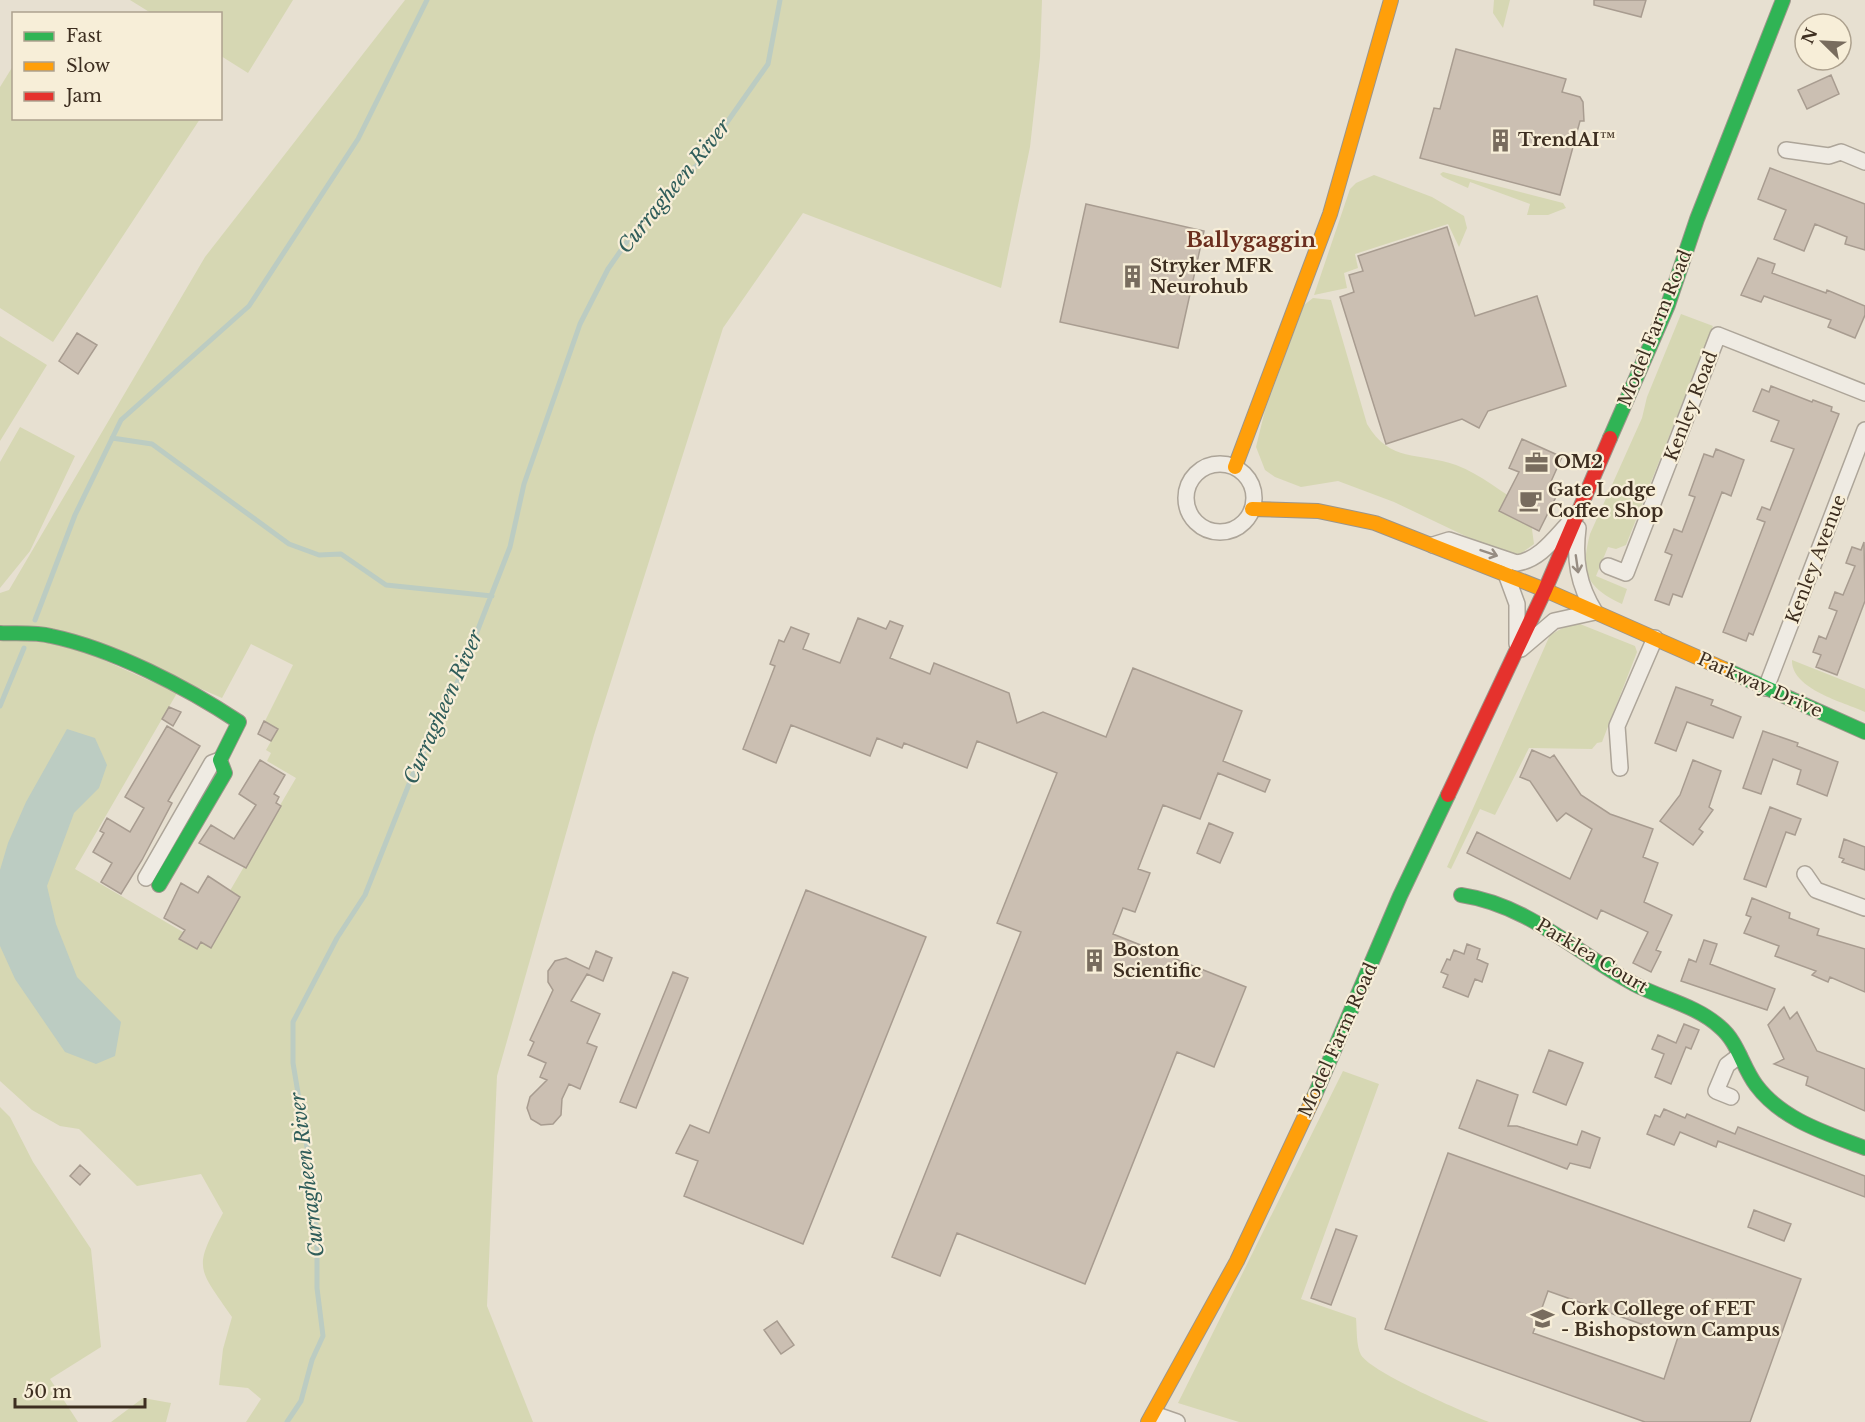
<svg xmlns="http://www.w3.org/2000/svg" width="1865" height="1422" font-family="'Libre Baskerville',serif">
<style>
.green{fill:#d6d7b3}
.water{fill:#bcccc2}
.lines{fill:none;stroke-linecap:round;stroke-linejoin:round}
.stream{stroke:#bcccc2;stroke-width:5}
.building{fill:#cbbfb2;stroke:#a89c90;stroke-width:1.5;fill-rule:evenodd}
.street-casing{stroke:#ada599;stroke-width:18}
.fast-casing{stroke:#9c958a;stroke-width:16}
.slow-casing{stroke:#9c958a;stroke-width:16}
.jam-casing{stroke:#9c958a;stroke-width:16}
.street{stroke:#efebe3;stroke-width:15}
.fast{stroke:#30b455;stroke-width:14}
.slow{stroke:#ff9f0a;stroke-width:14}
.jam{stroke:#e5322d;stroke-width:14}
.oneway{stroke:#968c82}
.labels{text-anchor:middle;dominant-baseline:central;stroke-width:4.5;stroke-linejoin:round;paint-order:stroke}
.poi-label{font-size:18px;font-weight:bold;fill:#3d2e20;stroke:#f7eed8;text-anchor:start}
.street-label{font-size:18px;fill:#3d2e20;stroke:#f7eed8}
.water-label{font-size:20px;font-style:italic;fill:#2f5d5a;stroke:#f7eed8}
.quarter-label{font-size:21px;font-weight:bold;fill:#6b2e1e;stroke:#f7eed8}
</style>
<rect width="100%" height="100%" fill="#e7e0d1"/>
<!-- green -->
<path class="green" d="M130,0H293L248,73L221,56L220,14L151,13Z
M405,0H1042L1040,57L1030,147L1001,288L803,213L723,328L594,735L497,1076L487,1306L533,1422H246L261,1399L248,1388L219,1385L223,1349L232,1317C197,1266 193,1270 223,1213L201,1174L137,1186L79,1129L60,1126L32,1110L0,1081V640L46,642L90,654L177,693L75,869L200,942L296,778L267,761L271,753L266,750L278,729L265,721L293,665L251,644L222,698L86,639L48,628L0,627V593L9,590L205,257Z
M1494,0H1510L1503,28L1493,13Z
M13,66L14,118L200,119L53,342L0,308V87Z
M1443,172L1563,203L1566,208L1548,215H1527L1530,204L1470,182L1468,188L1443,177L1440,174Z
M1374,175L1432,197L1464,216L1467,228L1459,247L1448,224L1355,254L1358,268L1344,273L1347,288L1314,295L1350,189L1356,183Z
M1313,298L1331,300L1367,424C1390,463 1418,452 1456,465C1483,475 1503,495 1529,507L1534,544L1519,555L1478,542L1394,502L1338,481L1301,487L1275,477L1265,470L1256,447L1265,410L1304,305Z
M1681,314L1713,326L1626,545L1616,549L1608,547L1596,576L1627,589L1622,604C1586,587 1580,572 1590,534L1642,418L1647,397Z
M0,336L47,365L0,441Z
M20,427L75,456L30,551L0,588V462Z
M1580,624L1635,646L1637,652L1602,742L1597,743L1592,749L1529,748L1495,815L1480,809L1451,869L1447,867L1550,635L1568,625Z
M1792,660L1865,689V712C1843,702 1791,689 1792,660Z
M1343,1071L1379,1084L1301,1299L1356,1318C1357,1329 1356,1346 1361,1355C1372,1373 1466,1413 1489,1422H1239L1178,1403Z
M0,1107L10,1117L33,1162L91,1249L101,1347L50,1379L78,1422H0Z
M143,1398L171,1403L166,1422H111Z"/>
<!-- water -->
<path class="water" d="M67,729L95,738L107,765L99,788L74,813L47,886L56,924L77,977L121,1022L115,1056L96,1064L65,1052L15,979L0,946V870L8,843L26,802Z"/>
<g class="lines">
<!-- stream -->
<path class="stream" d="M112,438L152,444L289,544L319,555L341,554L386,585L492,596
M35,620L75,515L121,420L249,306L358,139L427,0
M0,706L24,648
M287,1422L301,1401L312,1360L323,1336L317,1288V1236L312,1177L293,1063V1022L337,938L365,895L417,764L445,714L510,547L524,484L580,324L608,269L645,216L697,165L768,64L780,0"/>
</g>
<!-- building -->
<path class="building" d="M1594,0H1646L1641,17L1594,5Z
M1456,49L1566,79L1562,92L1580,97L1583,102L1584,121H1580L1560,195L1420,158L1434,108L1440,109Z
M1831,75L1839,94L1807,109L1798,90Z
M1770,168L1865,204V250L1845,244L1847,237L1815,224L1804,251L1774,239L1786,210L1758,199Z
M1086,204L1204,231L1178,348L1060,322Z
M1447,227L1475,316L1537,296L1566,386L1488,411L1479,428L1462,419L1386,444L1340,297L1354,292L1349,275L1363,271L1358,256Z
M1758,258L1775,264L1772,273L1826,293L1827,290L1865,306V315L1855,338L1828,327L1831,320L1764,296L1761,302L1741,295Z
M77,333L97,345L78,374L59,361Z
M1771,386L1812,402L1813,400L1832,407L1831,411L1839,414L1753,635L1749,633L1746,641L1723,632L1765,522L1757,519L1762,507L1770,510L1794,449L1771,441L1779,421L1753,411L1762,389L1769,392Z
M1522,439L1562,457L1549,486L1560,489L1539,531L1499,511L1519,472L1509,468Z
M1716,449L1744,460L1731,496L1722,492L1682,597L1673,594L1669,605L1655,600L1672,555L1665,552L1674,529L1682,532L1695,497L1689,495L1704,454L1713,457Z
M1864,542L1865,601L1837,675L1816,667L1821,655L1813,652L1819,636L1826,639L1837,611L1829,608L1835,592L1843,595L1855,566L1846,563L1852,547L1861,550Z
M858,618L886,629L890,621L903,626L890,658L930,674L934,663L1009,693L1017,723L1043,712L1106,737L1133,668L1242,711L1223,761L1270,780L1265,792L1218,773L1200,819L1163,805L1138,869L1150,873L1135,912L1123,908L1113,934L1246,987L1214,1067L1177,1052L1085,1284L957,1233L940,1276L892,1257L1021,932L997,923L1057,773L977,741L967,768L904,743L902,748L877,738L870,756L791,725L776,763L743,749L775,666L770,664L779,640L784,642L791,627L809,634L803,649L840,663Z
M1676,687L1713,700L1711,705L1741,717L1733,738L1687,722L1676,751L1655,743Z
M169,707L181,712L173,726L162,719Z
M264,721L278,729L271,741L258,734Z
M167,726L200,746L168,801L172,803L142,860L121,894L101,882L112,863L93,852L104,833L100,831L107,818L130,832L144,808L125,797Z
M1763,731L1798,743L1797,746L1838,762L1827,796L1797,784L1801,770L1773,759L1761,794L1743,788Z
M1532,750L1550,758L1554,755L1581,795L1610,814L1653,829L1643,857L1658,863L1644,902L1672,915L1656,950L1661,952L1651,972L1633,963L1648,932L1601,910L1597,919L1467,853L1477,832L1570,879L1592,829L1566,813L1557,821L1530,781L1520,777Z
M260,760L285,775L274,794L279,797L276,803L281,806L246,868L199,843L211,825L234,839L256,805L239,794Z
M1693,760L1721,771L1709,807L1713,810L1699,829L1703,832L1693,845L1660,821L1680,795Z
M1770,807L1801,819L1795,835L1786,832L1766,887L1744,879Z
M1209,823L1233,833L1220,863L1197,853Z
M1844,839L1865,847V870L1842,862L1844,859L1839,857Z
M208,876L240,897L211,948L201,942L197,949L179,939L185,930L164,918L181,883L198,893Z
M806,890L926,937L803,1244L684,1196L698,1161L676,1153L690,1125L709,1133Z
M1752,898L1790,913L1789,918L1819,929L1817,935L1865,949V992L1830,977L1828,982L1812,975L1816,971L1775,956L1779,946L1744,933L1751,917L1746,915Z
M1704,940L1717,944L1710,964L1775,989L1767,1010L1681,981L1689,959L1696,962Z
M1467,944L1480,949L1477,959L1488,964L1482,982L1475,979L1468,997L1443,987L1448,975L1441,972L1447,959L1450,960L1454,950L1464,954Z
M596,951L612,958L603,981L587,974L571,1001L600,1014L587,1043L597,1047L580,1089L569,1084L562,1099L561,1115L553,1124L541,1125L531,1119L527,1108L530,1097L547,1080L540,1077L546,1063L528,1055L534,1042L530,1040L553,990L548,982V971L555,961L566,958L589,969Z
M673,972L688,978L636,1108L620,1102Z
M1784,1007L1790,1019L1797,1012L1817,1051L1865,1069V1111L1806,1085L1808,1077L1774,1064L1784,1059L1768,1025Z
M1684,1024L1699,1030L1691,1049L1686,1047L1671,1084L1655,1077L1664,1054L1652,1049L1658,1035L1676,1043Z
M1549,1050L1583,1063L1566,1105L1533,1092Z
M1477,1080L1518,1095L1508,1126H1517L1577,1145L1582,1131L1600,1138L1590,1168L1570,1163L1567,1169L1459,1128Z
M1664,1109L1685,1118L1687,1114L1735,1134L1738,1127L1865,1176V1197L1718,1141L1716,1147L1680,1132L1674,1145L1647,1134L1655,1115L1660,1117Z
M1448,1153L1801,1279L1750,1422H1645L1385,1329ZM1548,1291L1678,1337L1664,1379L1533,1333Z
M80,1165L90,1174L80,1185L70,1176Z
M1754,1210L1791,1224L1784,1241L1748,1227Z
M1336,1229L1357,1236L1331,1305L1311,1298Z
M777,1321L794,1345L781,1354L764,1330Z"/>
<g class="lines">
<defs>
<path id="street" d="M1786,150L1829,156L1841,152L1865,162
M1186 498a34 34 0 1 1 68 0a34 34 0 1 1-68 0Z
M1433,545L1449,540L1517,563C1539,560 1554,539 1569,523
M1608,566L1626,573L1718,335L1865,393
M1506,574L1517,604V644
M1521,649L1554,621L1595,612C1578,585 1574,559 1578,528
M1766,688L1865,430
M1620,768L1617,726L1655,638
M1805,874L1816,890L1865,908
M146,878L212,763L220,760
M1731,1097L1716,1091L1727,1065L1739,1056
M1154,1414L1177,1422"/>
<path id="fast" d="M1610,438L1668,305L1697,219L1783,0
M0,633C16,634 35,632 51,636C113,649 186,687 239,722L220,760L225,773L159,885
M1724,669L1865,732
M1461,895C1529,905 1576,953 1634,984C1662,999 1696,1005 1720,1027C1738,1042 1742,1066 1756,1085C1782,1120 1826,1133 1865,1148
M1314,1097L1400,896L1448,795"/>
<path id="slow" d="M1235,467L1330,214L1391,0
M1252,509L1318,511L1375,523L1545,590L1724,669
M1148,1422L1237,1261L1314,1097"/>
<path id="jam" d="M1448,795L1545,590L1610,438"/>
</defs>
<!-- street casing -->
<use href="#street" class="street-casing"/>
<!-- fast casing -->
<use href="#fast" class="fast-casing"/>
<!-- slow casing -->
<use href="#slow" class="slow-casing"/>
<!-- jam casing -->
<use href="#jam" class="jam-casing"/>
<!-- street -->
<use href="#street" class="street"/>
<!-- fast -->
<use href="#fast" class="fast"/>
<!-- slow -->
<use href="#slow" class="slow"/>
<!-- jam -->
<use href="#jam" class="jam"/>
</g>
<!-- one-way arrows -->
<defs><path id="oneway-shaft" d="M-6 0H5M1.5-3L5.5 0L1.5 3" fill="none" stroke-width="1.6" stroke-linecap="round" stroke-linejoin="round" transform="scale(1.5)"/></defs>
<g class="oneway">
<use href="#oneway-shaft" transform="translate(1489 553) rotate(19)"/>
<use href="#oneway-shaft" transform="translate(1577 564) rotate(82)"/>
</g>
<!-- icons -->
<defs>
<symbol id="building-bare" viewBox="-9 -9 18 18"><path d="M-4-6H4V6H1V3H-1V6H-4ZM-2.5-4.3h1.7v1.8h-1.7ZM.8-4.3h1.7v1.8H.8ZM-2.5-1h1.7V.8h-1.7ZM.8-1h1.7V.8H.8Z" fill="#786c5e" stroke="#f7eed8" stroke-width="2.5" paint-order="stroke"/></symbol>
<symbol id="office-bare" viewBox="-9 -9 18 18"><path d="M-6-3h4V-5.5h4V-3h4V5H-6ZM-1-4.5V-3h2v-1.5ZM-6 0V1H6V0Z" fill="#786c5e" stroke="#f7eed8" stroke-width="2.5" paint-order="stroke"/></symbol>
<symbol id="cafe-bare" viewBox="-9 -9 18 18"><path d="M-5.5-4.5H6V0H3Q3 3.5 0 3.5H-2.5Q-5.5 3.5-5.5 0ZM3-3.2v2h1.7v-2ZM-6 4.5H4V6H-6Z" fill="#786c5e" stroke="#f7eed8" stroke-width="2.5" paint-order="stroke"/></symbol>
<symbol id="university-bare" viewBox="-9 -9 18 18"><path d="M0-5L7-2L0 1L-7-2ZM-4 1L0 2.5L4 1V4Q0 6-4 4Z" fill="#786c5e" stroke="#f7eed8" stroke-width="2.5" paint-order="stroke"/></symbol>
</defs>
<g fill-rule="evenodd">
<use href="#building-bare" x="1484" y="124" width="33" height="33"/>
<use href="#building-bare" x="1116" y="260" width="33" height="33"/>
<use href="#office-bare" x="1520" y="446" width="33" height="33"/>
<use href="#cafe-bare" x="1514" y="484" width="33" height="33"/>
<use href="#building-bare" x="1078" y="944" width="33" height="33"/>
<use href="#university-bare" x="1526" y="1302" width="33" height="33"/>
</g>
<g class="labels">
<!-- poi labels -->
<g class="poi-label">
<text x="1518" y="140">TrendAI™</text>
<text x="1150" y="266">Stryker MFR<tspan x="1150" dy="21">Neurohub</tspan></text>
<text x="1554" y="462">OM2</text>
<text x="1548" y="490">Gate Lodge<tspan x="1548" dy="21">Coffee Shop</tspan></text>
<text x="1113" y="950">Boston<tspan x="1113" dy="21">Scientific</tspan></text>
<text x="1561" y="1309">Cork College of FET<tspan x="1561" dy="21">- Bishopstown Campus</tspan></text>
</g>
<!-- street labels -->
<g class="street-label">
<text transform="translate(1655 328) rotate(-68)">Model Farm Road</text>
<text transform="translate(1691 406) rotate(-69)">Kenley Road</text>
<text transform="translate(1816 559) rotate(-69)">Kenley Avenue</text>
<text transform="translate(1760 685) rotate(24)">Parkway Drive</text>
<text transform="translate(1592 956) rotate(31)">Parklea Court</text>
<text transform="translate(1338 1040) rotate(-66)">Model Farm Road</text>
</g>
<!-- water labels -->
<g class="water-label">
<text transform="translate(674 186) rotate(-51)">Curragheen River</text>
<text transform="translate(443 707) rotate(-66)">Curragheen River</text>
<text transform="translate(307 1175) rotate(-97)">Curragheen River</text>
</g>
<!-- quarter labels -->
<g class="quarter-label">
<text x="1251" y="240">Ballygaggin</text>
</g>
</g>
<!-- legend -->
<rect x="12" y="12" width="210" height="108" fill="#f7eed8" stroke="#ada18e" stroke-width="1.5"/>
<rect x="24" y="32" width="30" height="9" fill="#30b455" stroke="#ada18e" stroke-width="1.5"/>
<text x="66" y="42" font-size="18" fill="#3d2e20">Fast</text>
<rect x="24" y="62" width="30" height="9" fill="#ff9f0a" stroke="#ada18e" stroke-width="1.5"/>
<text x="66" y="72" font-size="18" fill="#3d2e20">Slow</text>
<rect x="24" y="92" width="30" height="9" fill="#e5322d" stroke="#ada18e" stroke-width="1.5"/>
<text x="66" y="102" font-size="18" fill="#3d2e20">Jam</text>
<!-- north arrow -->
<g transform="translate(1823 42) rotate(294)"><circle r="28" fill="#f7eed8" stroke="#ada18e" stroke-width="1.5"/>
<path d="M0-4.5L10 22L0 15L-10 22Z" fill="#786c5e"/>
<text y="-9" font-size="16" font-weight="bold" text-anchor="middle" fill="#3d2e20">N</text>
</g>
<!-- scale -->
<path d="M15 1398v9h130v-9" fill="none" stroke="#3d2e20" stroke-width="3"/>
<text x="24" y="1398" font-size="18" fill="#3d2e20" stroke="#f7eed8" stroke-width="4.5" paint-order="stroke">50 m</text>
</svg>
